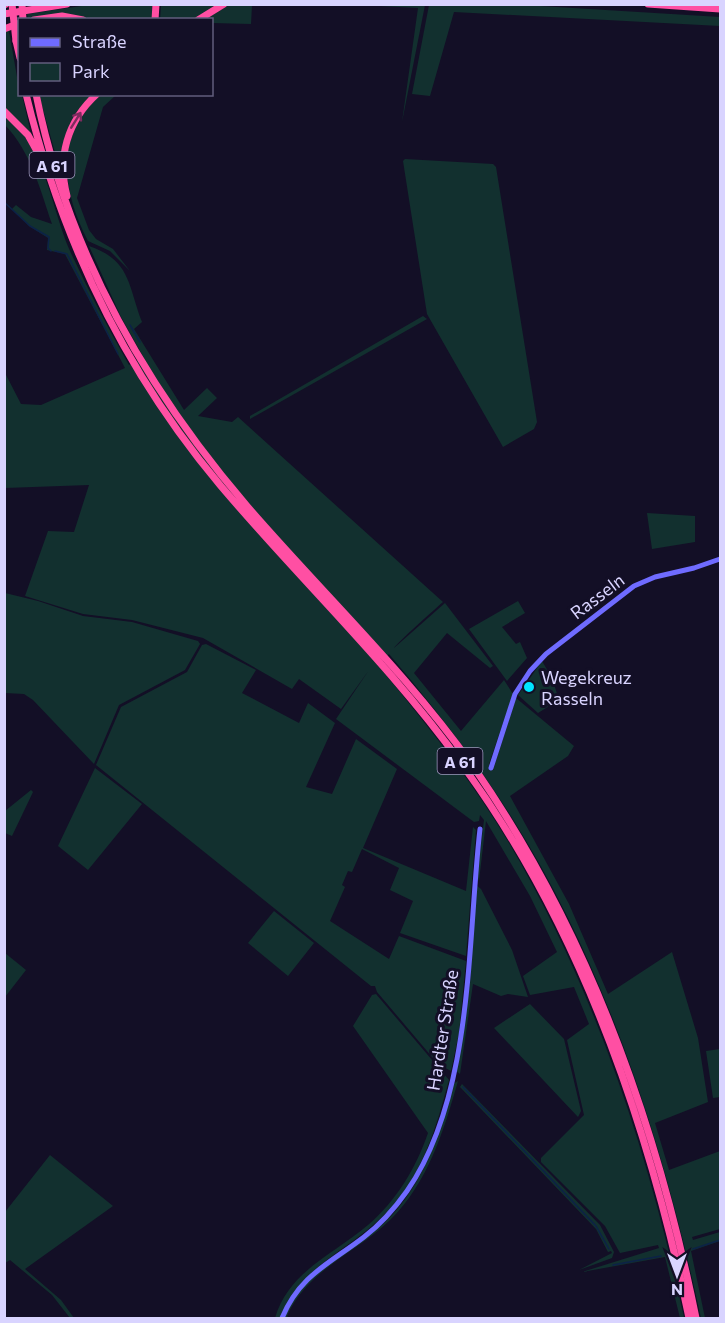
<svg xmlns="http://www.w3.org/2000/svg" width="725" height="1323" font-family="Commissioner,sans-serif">
<style>
.green{fill:#12302f}
.lines{fill:none;stroke-linecap:round;stroke-linejoin:round}
.stream{stroke:#0c2248;stroke-width:1.5}
.secondary{stroke:#6f6bff;stroke-width:5}
.motorway{stroke:#ff4fa3;stroke-width:7}
.motorway-bridge{stroke:#ff4fa3;stroke-width:7}
.oneway{stroke:#7d2c5e}
.poi-dot{fill:#00e5ff;stroke:#130f26;stroke-width:2}
.labels{text-anchor:middle;dominant-baseline:central;stroke-width:6;stroke-linejoin:round;paint-order:stroke}
.shield{fill:#130f26;stroke:#9e99be;stroke-width:1.5}
.shield-label{font-size:16px;font-weight:bold;fill:#d9d4ff}
.street-label{font-size:18px;fill:#d9d4ff;stroke:#130f26}
.poi-label{font-size:18px;fill:#d9d4ff;stroke:#130f26;text-anchor:start}
</style>
<rect width="100%" height="100%" fill="#130f26"/>
<!-- green -->
<path class="green" d="M95,4L153,5L152,20L87,19L60,14L28,19L27,14Z
M161,5H221L196,19L160,20Z
M229,5H252L251,24L212,23V20H204Z
M361,5H425L402,122L418,8Z
M429,5H524L720,17V26L454,12L430,96L412,94Z
M9,31L20,94L22,95L32,138L5,109V32Z
M39,95H92C70,124 63,136 61,174Z
M101,95H116L103,107L77,198L89,230L96,239L113,249L130,271L110,251L88,241C62,192 54,133 101,95Z
M5,116C45,145 51,208 70,251C88,290 108,328 129,365L144,358L121,317L89,246C131,260 128,286 142,322L134,329L184,410L207,388L217,398L198,416L232,422L238,417L443,602C435,609 397,643 394,648L445,603L493,666L490,668L447,633L414,673L461,731L504,680L513,694L489,764L493,770L516,698L574,746L568,756L510,796L569,904L608,994L672,952L698,1038L708,1102L655,1123L669,1170L720,1151V1229L692,1237L693,1240L720,1232V1241L691,1251L705,1318H701C664,1146 608,971 514,821C477,762 434,707 389,654L377,664C424,721 471,779 509,843C595,989 649,1154 684,1318H680L665,1257L582,1272L659,1248L658,1245L620,1253L605,1226L541,1162V1158L584,1115L567,1040L589,1024L574,987L530,995L523,976L557,952L530,896L486,821L479,881L477,876L484,820L480,815L479,821L474,822L336,719L369,670L341,709L299,679L292,689L203,638L132,620L83,614L25,596L48,531L74,532L89,485L5,488L4,371L21,404L41,405L125,368L65,254L47,250L48,238L29,226L12,209L16,205L31,217L52,224C40,189 31,152 5,125Z
M405,159L493,164L496,167L537,422L534,429L503,447L427,314L403,161Z
M423,316L427,319L250,419V416Z
M647,513L695,516V542L652,549Z
M5,593L38,601L83,616L132,622L198,641L200,644L185,670L119,705L94,764L33,700L24,694L5,693Z
M518,601L525,613L502,627L516,644L520,642L527,658L507,681L469,629Z
M206,644L256,670L242,693L299,723L308,703L335,723L306,787L332,794L356,739L397,769L363,848L466,891L473,827L476,830L466,956L400,933L413,901L390,890L399,868L362,849L352,872L348,871L342,885L345,887L330,921L389,959L399,936L466,961L459,1033L451,1071L438,1064L377,992L375,986H371L96,765L121,707L187,672L202,645Z
M542,661L552,678L559,700L538,713L518,695Z
M95,768L142,804L88,870L58,846Z
M31,790L33,792L12,836L5,833V811Z
M476,885L481,889L512,950L528,997L508,994L501,996L473,984L460,1074L456,1071L470,983Z
M274,911L314,943L288,976L248,943Z
M5,953L26,970L5,997Z
M376,994L449,1080C436,1128 422,1178 385,1214C345,1254 304,1263 280,1318H275C289,1271 333,1255 368,1225C396,1201 416,1168 428,1133L353,1026L372,995Z
M530,1004L564,1039L581,1111L578,1117L494,1028Z
M720,1049V1097L713,1098L706,1051Z
M458,1081C444,1130 428,1183 390,1220C356,1253 307,1270 287,1316L289,1318H284C289,1309 293,1299 299,1290C320,1261 359,1247 385,1222C424,1185 439,1134 453,1084Z
M462,1084L600,1225L614,1252L612,1258L579,1270L612,1253L611,1251L608,1252L596,1229L460,1087Z
M50,1155L113,1206L25,1269L61,1300L74,1318H70L52,1295L10,1260L5,1263V1212Z"/>
<g class="lines">
<!-- stream -->
<path class="stream" d="M4,202L30,226L49,237L48,248L51,251
M55,251L67,254L118,354
M130,325L140,342
M463,1087L596,1226L609,1249
M693,1249L720,1240
M613,1265L661,1256"/>
<!-- secondary -->
<path class="secondary" d="M491,768L515,694L530,671L546,654L634,586L655,577L694,568L720,559
M282,1318C300,1275 329,1264 364,1237C381,1224 395,1208 407,1191C474,1094 467,942 480,829"/>
<!-- motorway -->
<path class="motorway" d="M648,4L720,9
M4,5L6,4
M4,14L67,4
M34,20L62,16L83,20
M155,20L156,4
M198,20L224,4
M4,29L20,23
M16,41L20,58
M26,94C61,238 125,372 220,485C301,581 393,667 466,770C582,930 649,1127 689,1318
M36,94C67,249 145,387 247,506C323,594 408,674 475,769C588,932 657,1126 696,1318
M4,111L28,135L38,153
M67,196C57,158 67,121 97,94"/>
<!-- motorway-bridge -->
<path class="motorway-bridge" d="M12,4L16,41
M22,4L23,20"/>
</g>
<!-- one-way arrows -->
<defs><path id="oneway-shaft" d="M-6 0H5M1.5-3L5.5 0L1.5 3" fill="none" stroke-width="1.6" stroke-linecap="round" stroke-linejoin="round" transform="scale(1.5)"/></defs>
<use class="oneway" href="#oneway-shaft" transform="translate(76 120) rotate(-58)"/>
<!-- markers -->
<circle class="poi-dot" cx="529" cy="687" r="6"/>
<g class="labels">
<!-- shield labels -->
<g class="shield">
<rect x="29.5" y="152" width="45" height="26" rx="4.5"/>
<rect x="437.5" y="748" width="45" height="26" rx="4.5"/>
</g>
<g class="shield-label">
<text x="52" y="165">A 61</text>
<text x="460" y="761">A 61</text>
</g>
<!-- street labels -->
<g class="street-label">
<text transform="translate(597 596) rotate(-37)">Rasseln</text>
<text transform="translate(442 1030) rotate(-81)">Hardter Straße</text>
</g>
<!-- poi labels -->
<g class="poi-label">
<text x="541" y="677">Wegekreuz<tspan x="541" dy="21">Rasseln</tspan></text>
</g>
</g>
<!-- border -->
<rect width="725" height="1323" fill="none" stroke="#d9d4ff" stroke-width="12"/>
<!-- legend -->
<rect x="18" y="18" width="195" height="78" fill="#130f26" stroke="#625e7d" stroke-width="1.5"/>
<rect x="30" y="38" width="30" height="9" fill="#6f6bff" stroke="#625e7d" stroke-width="1.5"/>
<text x="72" y="48" font-size="18" fill="#d9d4ff">Straße</text>
<rect x="30" y="63" width="30" height="18" fill="#12302f" stroke="#625e7d" stroke-width="1.5"/>
<text x="72" y="78" font-size="18" fill="#d9d4ff">Park</text>
<!-- north arrow -->
<g transform="translate(677 1275) rotate(180)" stroke="#130f26" stroke-width="4.5" paint-order="stroke">
<path d="M0-4.5L10 22L0 15L-10 22Z" fill="#d9d4ff"/>
<text y="-9" font-size="16" font-weight="bold" text-anchor="middle" fill="#d9d4ff">N</text>
</g>
</svg>
